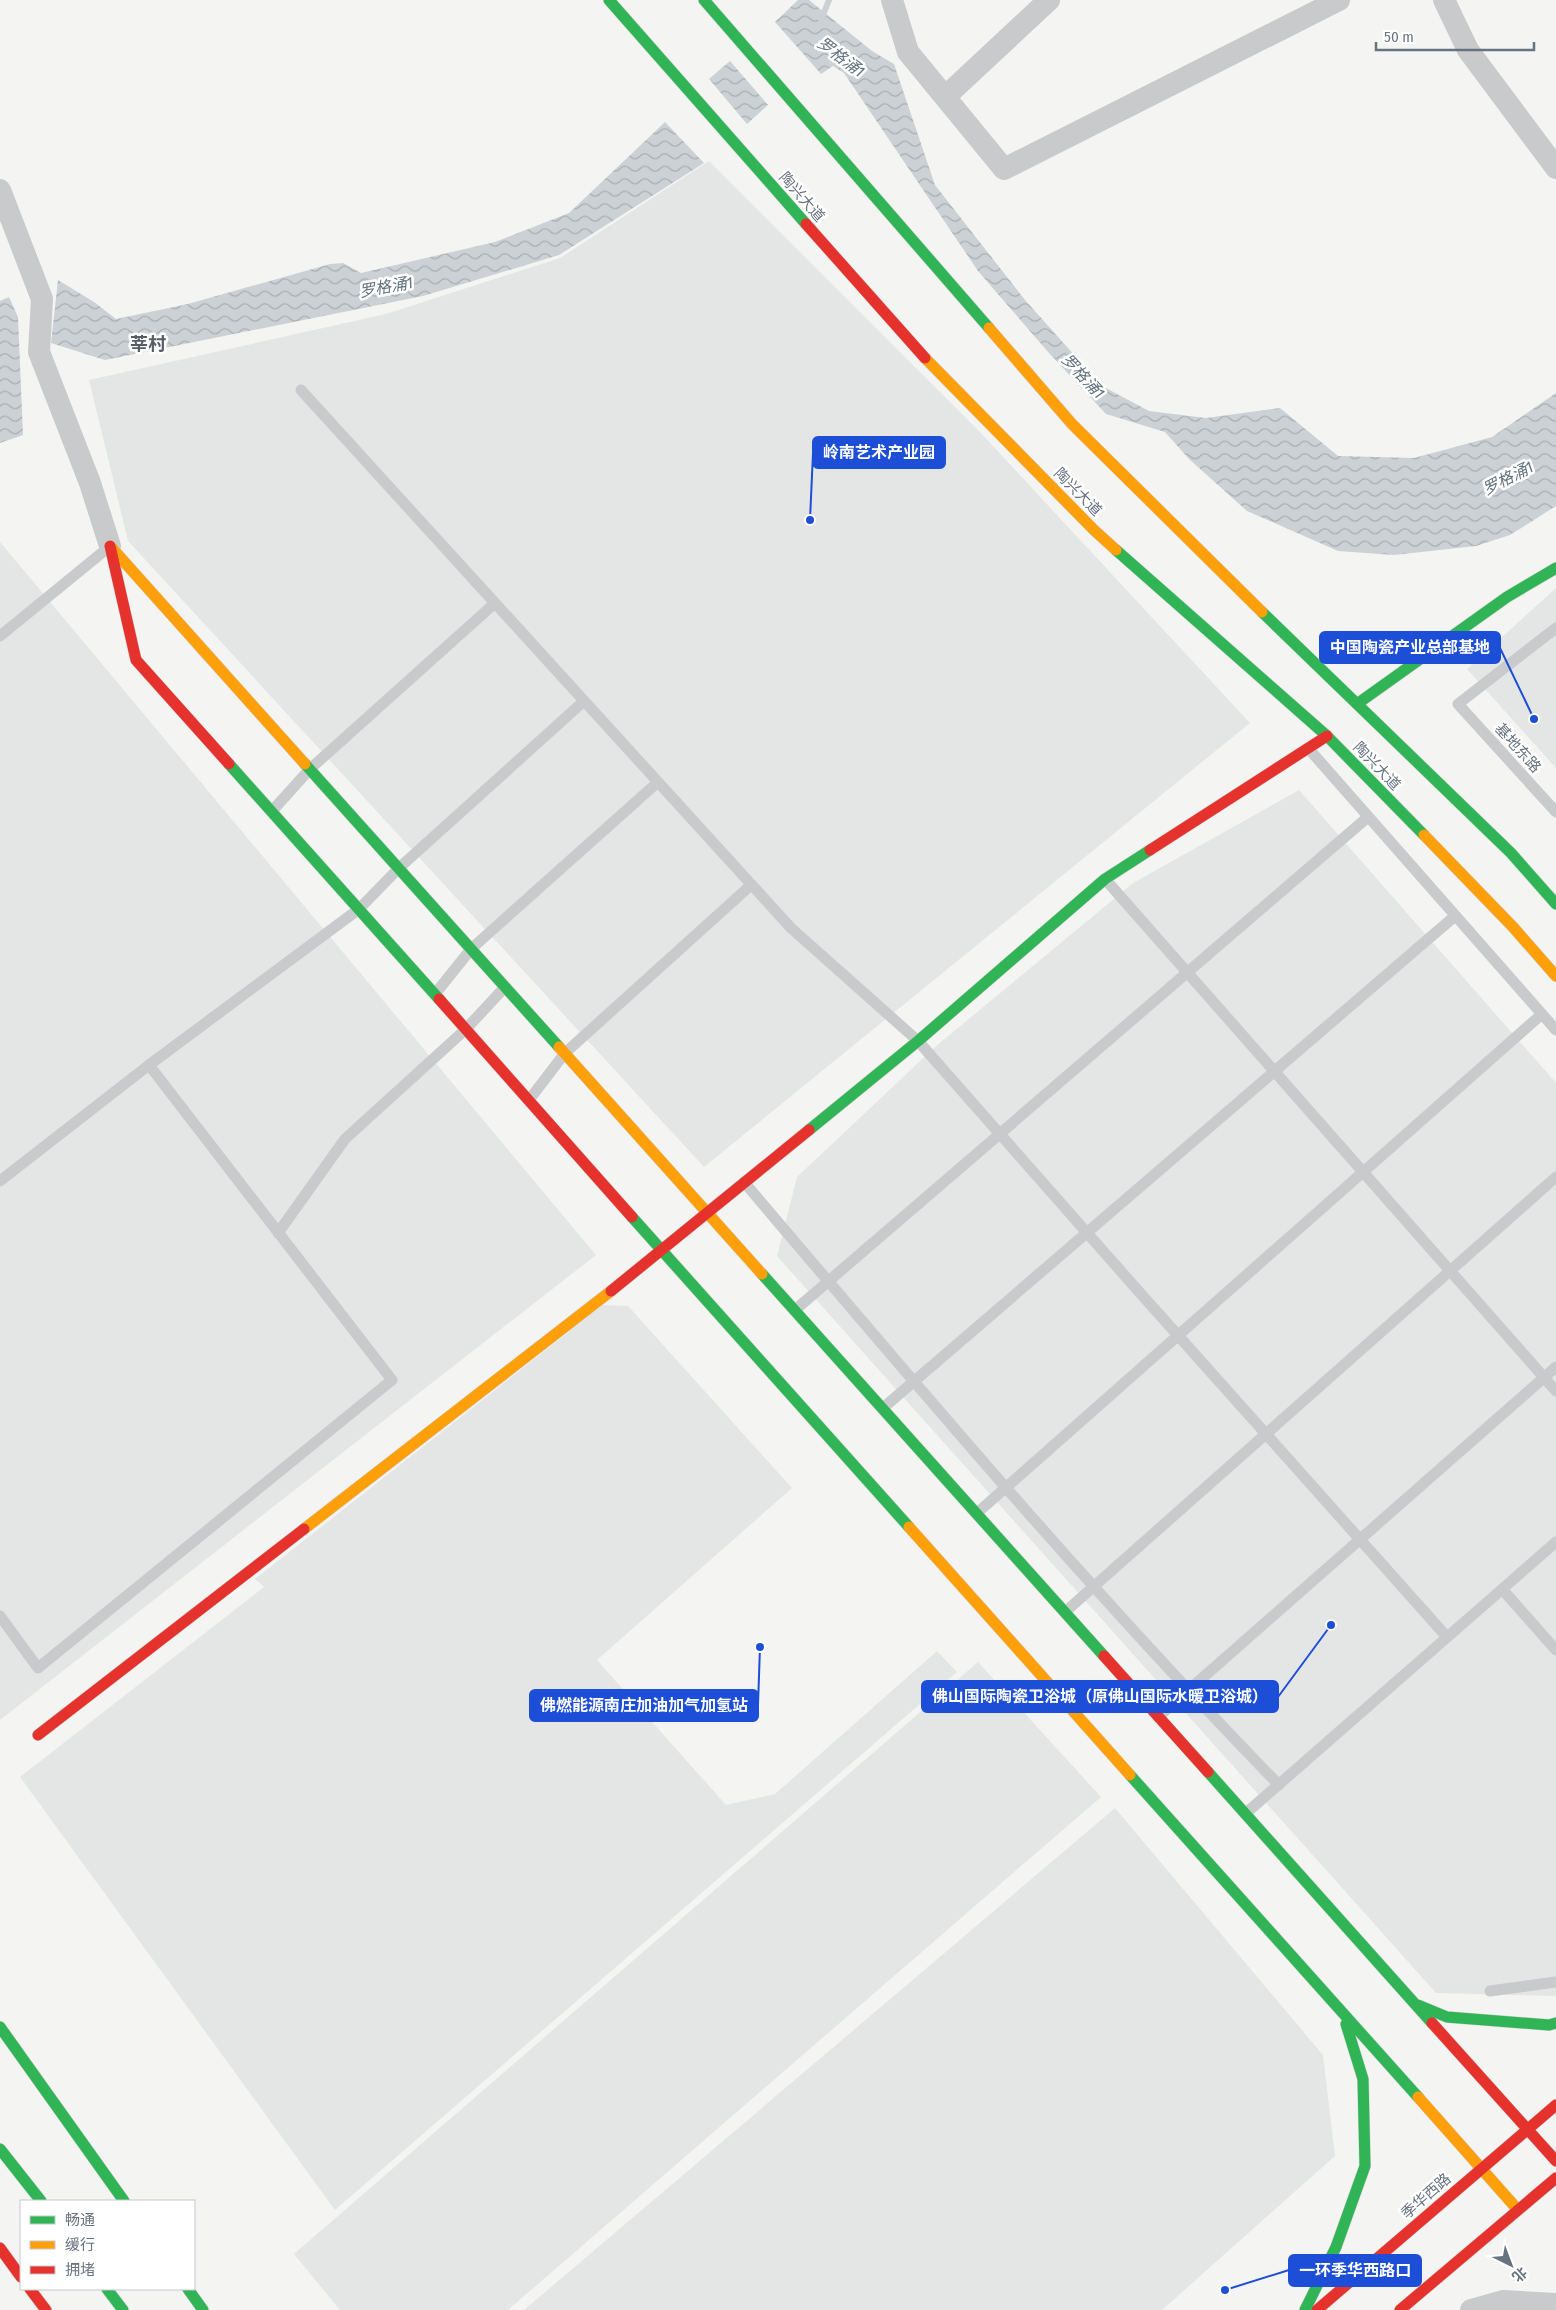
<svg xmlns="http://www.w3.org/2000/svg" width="1556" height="2310" font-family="'Fira Sans Condensed','Noto Sans SC',sans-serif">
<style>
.built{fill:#e4e6e6}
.water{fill:url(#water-waves)}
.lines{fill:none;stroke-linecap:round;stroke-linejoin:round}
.stream{stroke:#cbd1d5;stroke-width:6}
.fast-casing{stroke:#d1d2d2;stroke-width:12}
.slow-casing{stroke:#d1d2d2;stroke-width:12}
.jam-casing{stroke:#d1d2d2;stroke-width:12}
.lane{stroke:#c9cacb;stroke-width:11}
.street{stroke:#c9cacb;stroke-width:22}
.fast{stroke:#30b455;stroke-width:11}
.slow{stroke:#ff9f0a;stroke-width:11}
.jam{stroke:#e5322d;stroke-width:11}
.labels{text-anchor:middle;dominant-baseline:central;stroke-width:5;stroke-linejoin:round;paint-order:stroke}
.street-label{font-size:15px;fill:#687380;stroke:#fff}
.water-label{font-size:16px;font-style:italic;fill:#63737d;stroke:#fff}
.quarter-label{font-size:18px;font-weight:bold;fill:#555d66;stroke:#fff}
.leader{fill:none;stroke:#1d4ed8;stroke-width:2}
.callout-dot{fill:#1d4ed8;stroke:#fff;stroke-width:2}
.callout{fill:#1d4ed8;stroke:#1d4ed8;stroke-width:2}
.callout-label{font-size:16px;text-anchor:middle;font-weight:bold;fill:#fff}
</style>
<defs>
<pattern id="water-waves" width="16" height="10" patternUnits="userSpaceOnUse" patternTransform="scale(1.25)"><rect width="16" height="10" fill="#cbd1d5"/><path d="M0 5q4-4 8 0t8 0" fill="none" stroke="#a9aeb2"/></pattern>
</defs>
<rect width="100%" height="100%" fill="#f4f4f3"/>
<!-- built -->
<path class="built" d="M709,161L979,431L1250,723L704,1167L128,541L89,380L386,314L560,258Z
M0,542L596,1255L0,1720Z
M1556,588V768L1467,669Z
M1299,790L1556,1083V1996L1436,1993L777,1256L797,1177L935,1047L1133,883Z
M603,1305L628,1306L792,1488L597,1660L726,1805L775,1794L937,1651L957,1672L335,2210L20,1777L264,1587L255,1579Z
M978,1662L1101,1797L508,2310H340L294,2254Z
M1115,1808L1323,2055L1335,2156L1162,2310H524Z"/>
<!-- water -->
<path class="water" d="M798,0H809L872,51L894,64L935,185L1025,300L1102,386L1149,411L1206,418L1280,408L1338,456L1414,458L1492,437L1556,393V506L1510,535L1476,546L1394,555L1338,551L1247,511L1189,459L1165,432L1106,414L1049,353L978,271L844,73L833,66L821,74L775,22Z
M730,61L768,105L747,124L709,79Z
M665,122L704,163L559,255L423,296L105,360L51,343L58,280L94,302L116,319L188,304L330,264L343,263L361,273L495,242L569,213Z
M9,297L18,317L23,435L0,443V301Z"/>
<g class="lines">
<!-- stream -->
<path class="stream" d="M821,20L829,0"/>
<defs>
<path id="fast" d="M609,0L806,224
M704,0L989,328
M1116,550L1327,736L1424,835
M1262,612L1511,853L1556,904
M1357,704L1507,597L1556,568
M229,764L439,999
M305,764L559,1047
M809,1130L918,1041L1105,879L1150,850
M632,1217L909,1527
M762,1274L1104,1656
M1208,1772L1432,2023
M1130,1775L1418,2097
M1418,2005L1447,2017L1549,2025L1556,2023
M0,2027L124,2201
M0,2149L41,2201
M107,2289L123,2310
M188,2289L203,2310
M1305,2310L1336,2247L1365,2166L1363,2079L1346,2024"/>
<path id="slow" d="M989,328L1072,424L1262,612
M925,358L1094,530L1116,550
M111,547L305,764
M1424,835L1513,927L1556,976
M559,1047L762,1274
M909,1527L1130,1775
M304,1529L611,1291
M1418,2097L1518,2210"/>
<path id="jam" d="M806,224L925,358
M110,546L136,660L229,764
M1150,850L1327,736
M439,999L632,1217
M611,1291L809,1130
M1104,1656L1208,1772
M38,1735L304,1529
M1432,2023L1556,2161
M0,2248L21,2277
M30,2289L46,2310
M1317,2310L1556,2105
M1400,2310L1556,2178"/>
</defs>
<!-- fast casing -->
<use href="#fast" class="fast-casing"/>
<!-- slow casing -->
<use href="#slow" class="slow-casing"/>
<!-- jam casing -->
<use href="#jam" class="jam-casing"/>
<!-- lane -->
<path class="lane" d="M301,390L791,928L918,1041L1133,1285L1447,1637
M1556,628L1458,704L1556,812
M0,636L109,547
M1308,748L1556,1030
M272,811L310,769L495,603
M1105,879L1556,1391
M435,994L471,949L658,782
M529,1100L565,1053L751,885
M0,1181L149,1065
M744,1182C918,1387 1091,1592 1279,1785
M278,1233L345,1139L466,1029L505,987
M795,1310L1368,817
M883,1408L1455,916
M977,1513L1542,1014
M1502,1589L1556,1650
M1065,1612L1556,1177
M0,1616L38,1668L392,1380L149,1065L359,909L399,868L584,701
M1158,1717L1556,1367
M1245,1814L1556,1542
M1490,1991L1556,1982"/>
<!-- street -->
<path class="street" d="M892,0L908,52L1004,169L1339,0
M1444,0L1468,50L1556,168
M945,97L1049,0
M0,190L42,299L39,352L90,483L110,546
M1471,2310L1503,2301L1556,2304"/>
<!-- fast -->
<use href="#fast" class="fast"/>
<!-- slow -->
<use href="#slow" class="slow"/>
<!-- jam -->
<use href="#jam" class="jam"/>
</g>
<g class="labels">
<!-- street labels -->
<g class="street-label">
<text transform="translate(802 197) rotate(49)">陶兴大道</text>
<text transform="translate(1078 492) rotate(45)">陶兴大道</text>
<text transform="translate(1518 748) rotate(48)">基地东路</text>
<text transform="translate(1377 766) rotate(46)">陶兴大道</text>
<text transform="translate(1426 2196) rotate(-41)">季华西路</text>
</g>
<!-- water labels -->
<g class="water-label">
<text transform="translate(841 57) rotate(37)">罗格涌1</text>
<text transform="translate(386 287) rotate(-10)">罗格涌1</text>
<text transform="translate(1083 376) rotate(47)">罗格涌1</text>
<text transform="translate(1508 478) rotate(-27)">罗格涌1</text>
</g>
<!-- quarter labels -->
<g class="quarter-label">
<text x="148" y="344">莘村</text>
</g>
</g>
<!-- callouts -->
<path class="leader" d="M810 520L813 453M1534 719L1500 648M1331 1625L1278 1697M760 1647L758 1705M1225 2290L1289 2270"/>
<g class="callout-dot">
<circle cx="810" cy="520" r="5"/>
<circle cx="1534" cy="719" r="5"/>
<circle cx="1331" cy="1625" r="5"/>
<circle cx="760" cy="1647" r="5"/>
<circle cx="1225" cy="2290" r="5"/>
</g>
<g class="callout">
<rect x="813" y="437" width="132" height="31" rx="5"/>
<rect x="1320" y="632" width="180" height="31" rx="5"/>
<rect x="922" y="1681" width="356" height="31" rx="5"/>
<rect x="530" y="1690" width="228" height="31" rx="5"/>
<rect x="1289" y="2255" width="132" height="31" rx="5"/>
</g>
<g class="callout-label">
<text x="879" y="458">岭南艺术产业园</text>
<text x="1410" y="653">中国陶瓷产业总部基地</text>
<text x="1100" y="1702">佛山国际陶瓷卫浴城（原佛山国际水暖卫浴城）</text>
<text x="644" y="1711">佛燃能源南庄加油加气加氢站</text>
<text x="1355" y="2276">一环季华西路口</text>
</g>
<!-- legend -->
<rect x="20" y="2200" width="175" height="90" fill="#ffffff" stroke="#c3c7cc"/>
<rect x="30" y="2216" width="25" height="8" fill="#30b455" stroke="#c3c7cc"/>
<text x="65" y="2225" font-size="15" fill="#687380">畅通</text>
<rect x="30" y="2241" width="25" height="8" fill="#ff9f0a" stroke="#c3c7cc"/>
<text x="65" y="2250" font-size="15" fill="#687380">缓行</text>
<rect x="30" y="2266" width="25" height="8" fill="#e5322d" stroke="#c3c7cc"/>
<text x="65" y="2275" font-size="15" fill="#687380">拥堵</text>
<!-- north arrow -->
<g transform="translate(1511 2265) rotate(138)" stroke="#ffffff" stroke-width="4" paint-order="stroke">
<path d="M0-4L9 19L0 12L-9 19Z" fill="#687380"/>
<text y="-8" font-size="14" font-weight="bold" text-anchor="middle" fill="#687380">北</text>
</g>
<!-- scale -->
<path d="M1376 42v8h158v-8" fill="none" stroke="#687380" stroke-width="2.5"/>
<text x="1384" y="42" font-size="15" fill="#687380" stroke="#ffffff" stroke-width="4" paint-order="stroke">50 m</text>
</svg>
